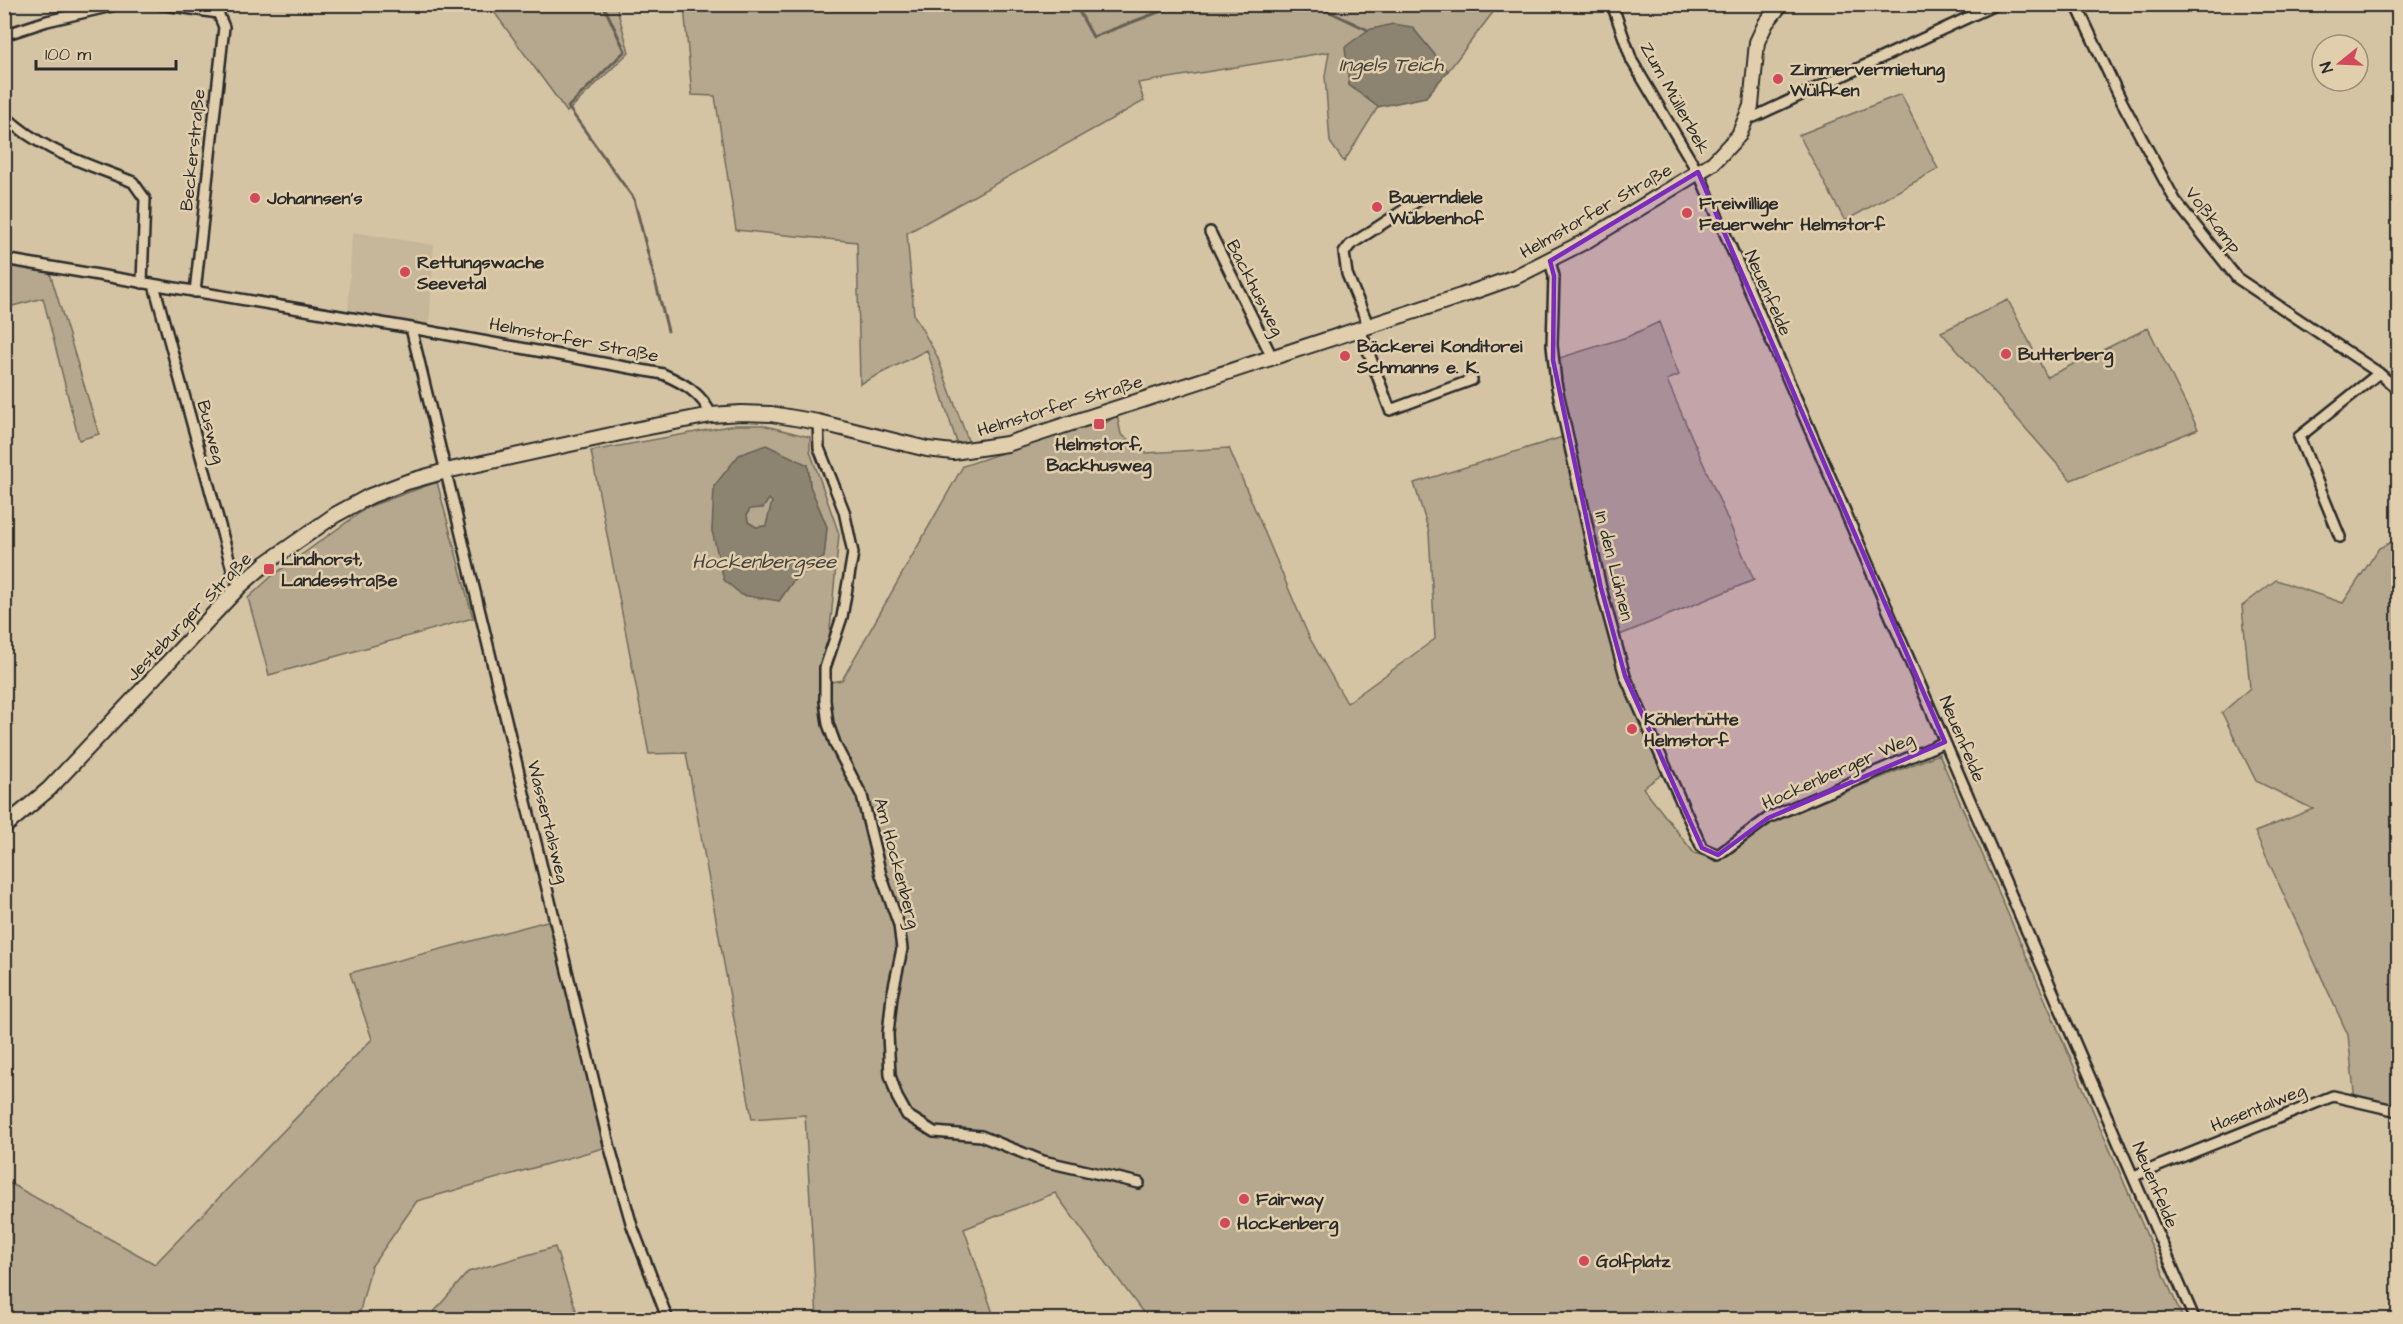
<svg xmlns="http://www.w3.org/2000/svg" width="2403" height="1324" font-family="'Architects Daughter',sans-serif">
<style>
.built{fill:#c6b69a}
.green{fill:#b5a88e;stroke:#706a5c;stroke-width:1.5;fill-rule:evenodd}
.water{fill:#8d8371;stroke:#666055;stroke-width:1.5;fill-rule:evenodd}
.lines{fill:none;stroke-linecap:round;stroke-linejoin:round}
.stream{stroke:#666055;stroke-width:3}
.street-casing{stroke:#2b2b2b;stroke-width:14}
.secondary-casing{stroke:#2b2b2b;stroke-width:18}
.street{stroke:#e0ceac;stroke-width:9}
.secondary{stroke:#e0ceac;stroke-width:14}
.marked{fill:#7b2cbf;fill-opacity:0.2;stroke:#7b2cbf;stroke-width:4.5;stroke-linejoin:round}
.poi-dot{fill:#d1495b;stroke:#e0ceac;stroke-width:2}
.labels{text-anchor:middle;dominant-baseline:central;stroke-width:5;stroke-linejoin:round;paint-order:stroke}
.poi-label{font-size:18px;font-weight:bold;fill:#2b2b2b;stroke:#e0ceac;text-anchor:start}
.street-label{font-size:18px;fill:#2b2b2b;stroke:#e0ceac}
.water-label{font-size:20px;font-style:italic;fill:#44413c;stroke:#e0ceac}
</style>
<rect width="100%" height="100%" fill="#d5c4a4"/>
<filter id="ink" filterUnits="userSpaceOnUse"><feTurbulence type="fractalNoise" baseFrequency=".0167" numOctaves="2"/><feDisplacementMap in="SourceGraphic" scale="12" xChannelSelector="R" yChannelSelector="G"/><feConvolveMatrix kernelMatrix="1 2 1 2 8 2 1 2 1" color-interpolation-filters="sRGB"/></filter>
<g filter="url(#ink)">
<!-- built -->
<path class="built" d="M352,232L434,245L429,330L348,316Z"/>
<!-- green -->
<path class="green" d="M1487,4L1494,11L1448,71L1412,27L1349,85L1378,107L1344,162L1330,142L1325,76L1329,52L1138,83L1144,101L907,233L914,315L937,356L969,443H957L927,350L860,384L857,242L736,230L715,96L692,95L684,6L664,5Z
M489,5H616L629,52L567,112Z
M1901,94L1938,169L1845,221L1799,135Z
M5,265L50,273L99,434L79,440L43,298L5,308Z
M2008,300L2047,377L2148,328L2198,429L2071,480L1941,332Z
M1659,322L1679,375L1667,380L1754,580L1615,637L1628,676L1671,768L1643,788L1694,853L1719,860L1772,822L1939,754L2183,1319H1151L1144,1314L1055,1193L964,1229L995,1319H817L805,1115L752,1119L686,753L649,754L591,451L735,425H762L810,437V451L839,534L825,683L842,680L963,466L1059,434L1107,422L1117,415L1121,434L1146,453L1229,448L1309,637L1347,703L1435,639L1429,532L1414,483L1566,436L1553,360L1627,337ZM808,465L810,486L827,527L824,557L793,581L779,601L712,531L714,511Z
M437,482L473,618L269,675L248,598L272,576L368,507Z
M769,499L772,502L766,526L756,527L748,522L747,514L750,509Z
M2398,539V1110L2355,1101L2348,1035L2255,832L2313,809L2256,781L2222,713L2250,688L2242,606L2276,580L2343,603L2379,548Z
M551,920L607,1147L417,1201L371,1267L358,1319H5L4,1180L155,1264L372,1039L350,973Z
M555,1247L579,1319H428L468,1272Z"/>
<!-- water -->
<path class="water" d="M1393,24L1412,27L1448,71L1426,97L1378,107L1349,85L1345,47L1368,30Z
M766,445L808,465L810,486L827,527L824,557L793,581L779,601L742,595L724,580L712,531L714,486L739,455ZM769,499L772,502L766,526L756,527L748,522L747,514L750,509L763,508Z"/>
<g class="lines">
<!-- stream -->
<path class="stream" d="M603,4L625,51L568,107L634,199L668,331
M1075,4L1093,37L1180,4
M1313,4L1368,30"/>
<defs>
<path id="street" d="M159,4L218,13
M1612,4L1632,61L1700,176L2195,1320
M2076,4L2122,102L2175,200L2237,278L2379,373L2398,390
M4,35L47,21L120,4
M4,115C39,150 88,164 133,182L145,199L142,283
M1749,115L1754,117L1997,4
M1210,232L1272,357
M4,259L411,328L663,374C683,383 702,393 711,415
M1550,261L1554,276L1552,345L1556,383L1601,588L1625,676L1702,848L1718,855L1768,818L1945,742
M154,285L233,573L240,586
M195,292L224,27L218,13
M1369,327L1347,274L1344,253L1350,245L1419,200
M411,328L610,1148L632,1226L668,1320
M1360,329L1390,410L1472,380
M818,422L819,448L844,511L853,553L842,617L825,668V701L828,724L836,746L862,796L881,875L899,925L902,949L892,996L888,1034L890,1075L897,1097L907,1115L934,1132L981,1136L1043,1161L1139,1183
M2340,537L2299,437L2379,373
M2134,1176L2333,1096L2398,1111"/>
<path id="secondary" d="M4,827L49,789L240,586L265,564L335,515L370,496L407,482L446,471L639,429L711,415L741,413L771,414L818,422L927,449L953,452L1007,444L1461,296L1515,277L1586,241L1713,163L1739,135L1751,106L1757,42L1766,23L1781,4"/>
</defs>
<!-- street casing -->
<use href="#street" class="street-casing"/>
<!-- secondary casing -->
<use href="#secondary" class="secondary-casing"/>
<!-- street -->
<use href="#street" class="street"/>
<!-- secondary -->
<use href="#secondary" class="secondary"/>
</g>
</g>
<!-- marked area -->
<path class="marked" d="M1698,172L1945,742L1768,818L1718,855L1702,848L1625,676L1601,588L1553,360L1554,276L1550,261Z"/>
<!-- markers -->
<g class="poi-dot">
<circle cx="1778" cy="79" r="6"/>
<circle cx="255" cy="198" r="6"/>
<circle cx="1377" cy="207" r="6"/>
<circle cx="1687" cy="213" r="6"/>
<circle cx="405" cy="272" r="6"/>
<circle cx="2006" cy="354" r="6"/>
<circle cx="1345" cy="356" r="6"/>
<rect x="1093" y="418" width="12" height="12" rx="3"/>
<rect x="263" y="563" width="12" height="12" rx="3"/>
<circle cx="1632" cy="729" r="6"/>
<circle cx="1244" cy="1199" r="6"/>
<circle cx="1225" cy="1223" r="6"/>
<circle cx="1584" cy="1261" r="6"/>
</g>
<g class="labels">
<!-- poi labels -->
<g class="poi-label">
<text x="1790" y="69">Zimmervermietung<tspan x="1790" dy="21">Wülfken</tspan></text>
<text x="1389" y="197">Bauerndiele<tspan x="1389" dy="21">Wübbenhof</tspan></text>
<text x="267" y="198">Johannsen's</text>
<text x="1699" y="203">Freiwillige<tspan x="1699" dy="21">Feuerwehr Helmstorf</tspan></text>
<text x="417" y="262">Rettungswache<tspan x="417" dy="21">Seevetal</tspan></text>
<text x="1357" y="346">Bäckerei Konditorei<tspan x="1357" dy="21">Schmanns e. K.</tspan></text>
<text x="2018" y="354">Butterberg</text>
<text x="1099" y="444" text-anchor="middle">Helmstorf,<tspan x="1099" dy="21">Backhusweg</tspan></text>
<text x="281" y="559">Lindhorst,<tspan x="281" dy="21">Landesstraße</tspan></text>
<text x="1644" y="719">Köhlerhütte<tspan x="1644" dy="21">Helmstorf</tspan></text>
<text x="1256" y="1199">Fairway</text>
<text x="1237" y="1223">Hockenberg</text>
<text x="1596" y="1261">Golfplatz</text>
</g>
<!-- street labels -->
<g class="street-label">
<text transform="translate(1675 98) rotate(61)">Zum Müllerbek</text>
<text transform="translate(193 150) rotate(-84)">Beckerstraße</text>
<text transform="translate(1596 211) rotate(-30)">Helmstorfer Straße</text>
<text transform="translate(2213 220) rotate(52)">Voßkamp</text>
<text transform="translate(1255 288) rotate(63)">Backhusweg</text>
<text transform="translate(1768 293) rotate(66)">Neuenfelde</text>
<text transform="translate(574 340) rotate(11)">Helmstorfer Straße</text>
<text transform="translate(1060 406) rotate(-17)">Helmstorfer Straße</text>
<text transform="translate(211 432) rotate(75)">Busweg</text>
<text transform="translate(1614 566) rotate(76)">In den Lühnen</text>
<text transform="translate(189 617) rotate(-46)">Jesteburger Straße</text>
<text transform="translate(1962 739) rotate(67)">Neuenfelde</text>
<text transform="translate(1838 771) rotate(-24)">Hockenberger Weg</text>
<text transform="translate(548 822) rotate(76)">Wassertalsweg</text>
<text transform="translate(897 863) rotate(75)">Am Hockenberg</text>
<text transform="translate(2258 1108) rotate(-22)">Hasentalweg</text>
<text transform="translate(2155 1185) rotate(67)">Neuenfelde</text>
</g>
<!-- water labels -->
<g class="water-label">
<text x="1391" y="65">Ingels Teich</text>
<text x="764" y="562">Hockenbergsee</text>
</g>
</g>
<!-- margin -->
<rect width="2403" height="1324" fill="none" stroke="#e0ceac" stroke-width="24"/>
<rect x="12" y="12" width="2379" height="1300" fill="none" stroke="#2b2b2b" stroke-width="2" filter="url(#ink)"/>
<!-- north arrow -->
<g transform="translate(2340 63) rotate(252)"><circle r="28" fill="#e0ceac" stroke="#988d78" stroke-width="1.5"/>
<path d="M0-4.5L10 22L0 15L-10 22Z" fill="#d1495b"/>
<text y="-9" font-size="16" font-weight="bold" text-anchor="middle" fill="#2b2b2b">N</text>
</g>
<!-- scale -->
<path d="M36 60v9h140v-9" fill="none" stroke="#2b2b2b" stroke-width="3"/>
<text x="45" y="60" font-size="18" fill="#2b2b2b" stroke="#e0ceac" stroke-width="4.5" paint-order="stroke">100 m</text>
</svg>
